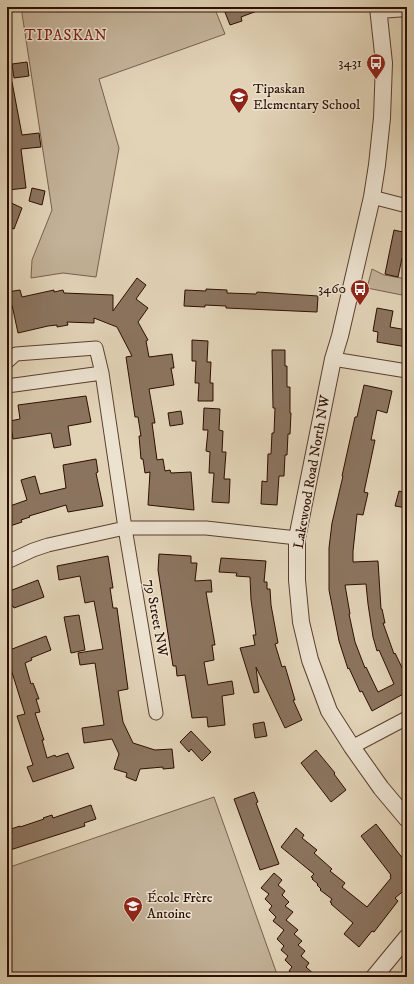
<svg xmlns="http://www.w3.org/2000/svg" width="414" height="984" font-family="'IM FELL DW Pica',serif">
<style>
.green{fill:#c3b298;stroke:#78604c}
.building{fill:#8b745f;stroke:#2c0e00;fill-rule:evenodd}
.lines{fill:none;stroke-linecap:round;stroke-linejoin:round}
.minor-casing{stroke:#5a3f2e;stroke-width:15}
.tertiary-casing{stroke:#5a3f2e;stroke-width:18}
.minor{stroke:#ece2d0;stroke-width:13}
.tertiary{stroke:#ece2d0;stroke-width:16}
.labels{text-anchor:middle;dominant-baseline:central;stroke-width:3;stroke-linejoin:round;paint-order:stroke}
.poi-label{font-size:14px;fill:#2c0e00;stroke:#ece2d0;text-anchor:end}
.street-label{font-size:14px;fill:#2c0e00;stroke:#ece2d0}
.neighbourhood-label{font-size:15px;letter-spacing:1px;fill:#7a1f14;stroke:#ece2d0}
</style>
<rect width="100%" height="100%" fill="#e2d3b7"/>
<filter id="stains"><feTurbulence type="fractalNoise" baseFrequency=".005" numOctaves="4"/><feColorMatrix values="0 0 0 0 .2 0 0 0 0 .09 0 0 0 0 .02 0 0 0 .5 -.17"/></filter>
<radialGradient id="worn" r=".72"><stop offset=".6" stop-color="#630" stop-opacity="0"/><stop offset="1" stop-color="#630" stop-opacity=".3"/></radialGradient>
<!-- green -->
<path class="green" d="M21,7H214L225,34L99,79L119,148L96,277L63,273L31,278L32,260L52,210Z
M372,269L384,275L407,279V296L367,288Z
M214,797L278,977H7V868Z"/>
<!-- building -->
<path class="building" d="M223,7H265V8L241,17L242,21L230,25Z
M27,62L29,76L14,78L12,64Z
M12,82L22,135L39,133L41,147L21,149L26,188L8,190L7,182V83Z
M32,188L45,191L42,205L29,201Z
M7,201L22,208L14,229L7,226Z
M394,230L407,233V246L404,258H402L398,277L385,274Z
M137,278L146,285L136,299L148,308L138,322L148,340L146,341L149,357L172,354L174,368H171L174,385L149,389L155,423H152L157,460L163,459L165,471L170,470L171,473L191,472L194,510L148,505L150,472L145,473L143,459H141L139,436H141L138,417H135L126,357L132,356L117,327L94,318V323L67,322L68,325L57,327V325L48,326L18,333L12,305L9,306L7,298V292L20,290L22,297L54,290V292L63,290L64,293L113,295V311Z
M206,289L227,290V293L256,294L257,292L318,296L317,312L226,308V306L205,305V307L184,306L185,290L206,291Z
M377,308L393,311L390,327L407,330V347L377,342L378,332L373,331Z
M192,340L208,341L207,362H211L210,383H213V401H198L199,383H195L196,361H192Z
M272,350H285V366H287V387H290V413H291L290,434H288L287,455H285L284,476H279L277,505L261,504L262,481L267,482L268,454H271L272,433H274L275,408H273Z
M364,385L392,391L387,413L377,410L371,440H375L364,492L368,493L363,515L357,514L353,551V562L378,561L381,609H382L385,623H383L394,654L395,653L407,678V692L372,711L362,691L360,692L349,668L348,669L339,641L329,590V548L332,523L343,476H342L355,417H357ZM366,584L368,604L373,637L377,651L379,650L394,684L378,692L366,667L365,668L355,642L349,614H350L345,585Z
M86,396L91,422L68,426L71,445L54,448L51,433L13,439L10,421L20,419L18,405Z
M204,408L220,409L219,430L223,431L222,452H226L224,479H230L229,503L212,502L214,473H209L210,452L206,451L208,430H203Z
M181,411L183,424L170,426L168,413Z
M96,459L98,472L96,473L103,506L68,512L66,505L29,516L30,517L21,520L22,522L7,527V507L27,500L21,480L35,476L40,494L66,488L63,465Z
M399,491L407,493V508L395,506Z
M159,554L191,556V563H197L195,581L211,580L212,592H206L215,645H212L214,660L204,662L208,685L232,681L234,694L222,696L225,725L208,727L207,717L192,718L185,675L177,676L176,666H173L158,570Z
M108,556L113,588H110L113,608H117L128,689L118,691L123,722L133,743L155,750L172,749L174,768L163,769V767L140,769L136,781L126,777L127,773L114,769L119,754L112,739L84,743L82,728L104,725L95,663L80,665L78,653L103,649L94,601L85,603L80,576L59,580L57,566Z
M221,558L266,561L264,582H267V589H270L271,605L278,643L275,644L282,667L285,666L295,700H293L302,720L285,728L256,667L259,692L254,693L240,648L255,645L253,635H256L251,600L250,577L236,576L237,573L219,572Z
M38,580L44,597L14,608L13,606L7,608V592Z
M79,615L85,650L71,653L64,617Z
M46,636L51,650L31,658L32,660L25,663L31,684L33,683L39,699H36L40,712L35,713L44,740H42L47,758L55,755L56,757L68,753L74,768L33,782L27,767L33,765L17,716L25,714L10,666L7,668V651Z
M264,722L267,736L255,738L253,724Z
M191,731L211,752L202,761L191,749L189,752L180,742Z
M316,750L335,773L334,774L346,790L331,802L301,763Z
M254,792L258,802L256,803L279,864L260,870L234,799Z
M91,805L96,819L84,823L85,826L7,851V835L12,833L11,829L20,826V827L44,819L43,818L52,815L53,818Z
M376,824L407,864V888L395,898L398,901L374,932L372,931L359,947L344,934L353,923L331,904L332,903L330,902L332,899L320,890L321,889L317,885L318,884L312,879L313,878L311,877L314,874L281,847L296,828L304,835L302,838L317,850L314,853L332,869L330,871L345,883L342,887L367,907L391,878L390,876L391,875L361,836Z
M274,873L282,880L278,885L285,891L282,895L289,902L285,906L293,912L286,920L298,930L294,934L302,941L298,945L305,951L301,956L309,963L306,967L317,977H296L289,971L292,967L285,960L288,956L281,950L284,946L277,939L284,930L273,921L276,917L269,910L272,906L265,899L269,894L261,888Z"/>
<g class="lines">
<defs>
<path id="minor" d="M372,197L407,206
M333,359L407,371
M7,362L16,354L96,348L102,373L125,528L156,713
M7,386L102,373
M7,562L33,550L48,545L125,528H206L297,538
M352,747L407,718"/>
<path id="tertiary" d="M378,7L384,63L382,118L377,165L372,197L340,336L333,359L297,538V580L301,622L310,660L329,711L352,747L381,788L407,819
M379,10L407,8
M374,977L407,937"/>
</defs>
<!-- minor casing -->
<use href="#minor" class="minor-casing"/>
<!-- tertiary casing -->
<use href="#tertiary" class="tertiary-casing"/>
<!-- minor -->
<use href="#minor" class="minor"/>
<!-- tertiary -->
<use href="#tertiary" class="tertiary"/>
</g>
<!-- icons -->
<defs>
<symbol id="bus-pin" viewBox="-11 -11 22 30"><path d="M0 17L-7.5 6A9.5 9.5 0 1 1 7.5 6Z" fill="#8f2418" stroke="#ece2d0"/><path d="M-5-6H5V4H4V6H2V4H-2V6H-4V4H-5ZM-3.5-4V0h7V-4ZM-3.5 1.2v1.5H-2V1.2ZM2 1.2v1.5H3.5V1.2Z" fill="#fff"/></symbol>
<symbol id="school-pin" viewBox="-11 -11 22 30"><path d="M0 17L-7.5 6A9.5 9.5 0 1 1 7.5 6Z" fill="#8f2418" stroke="#ece2d0"/><path d="M0-5L7-2L0 1L-7-2ZM-4 1L0 2.5L4 1V4Q0 6-4 4Z" fill="#fff"/></symbol>
</defs>
<g fill-rule="evenodd">
<use href="#bus-pin" x="365" y="52" width="22" height="30"/>
<use href="#school-pin" x="228" y="86" width="22" height="30"/>
<use href="#bus-pin" x="349" y="278" width="22" height="30"/>
<use href="#school-pin" x="122" y="895" width="22" height="30"/>
</g>
<g class="labels">
<!-- poi labels -->
<g class="poi-label">
<text x="362" y="63">3431</text>
<text x="253" y="89" text-anchor="start">Tipaskan<tspan x="253" dy="16">Elementary School</tspan></text>
<text x="346" y="289">3460</text>
<text x="147" y="898" text-anchor="start">École Frère<tspan x="147" dy="16">Antoine</tspan></text>
</g>
<!-- street labels -->
<g class="street-label">
<text transform="translate(312 472) rotate(-80)">Lakewood Road North NW</text>
<text transform="translate(156 618) rotate(80)">79 Street NW</text>
</g>
<!-- neighbourhood labels -->
<g class="neighbourhood-label">
<text x="66" y="35">TIPASKAN</text>
</g>
</g>
<!-- margin -->
<rect width="414" height="984" fill="none" stroke="#e2d3b7" stroke-width="24"/>
<rect x="8" y="8" width="398" height="968" fill="none" stroke="#2c0e00" stroke-width="2"/>
<rect x="12" y="12" width="390" height="960" fill="none" stroke="#2c0e00"/>
<rect width="100%" height="100%" filter="url(#stains)"/>
<rect width="100%" height="100%" fill="url(#worn)"/>
</svg>
